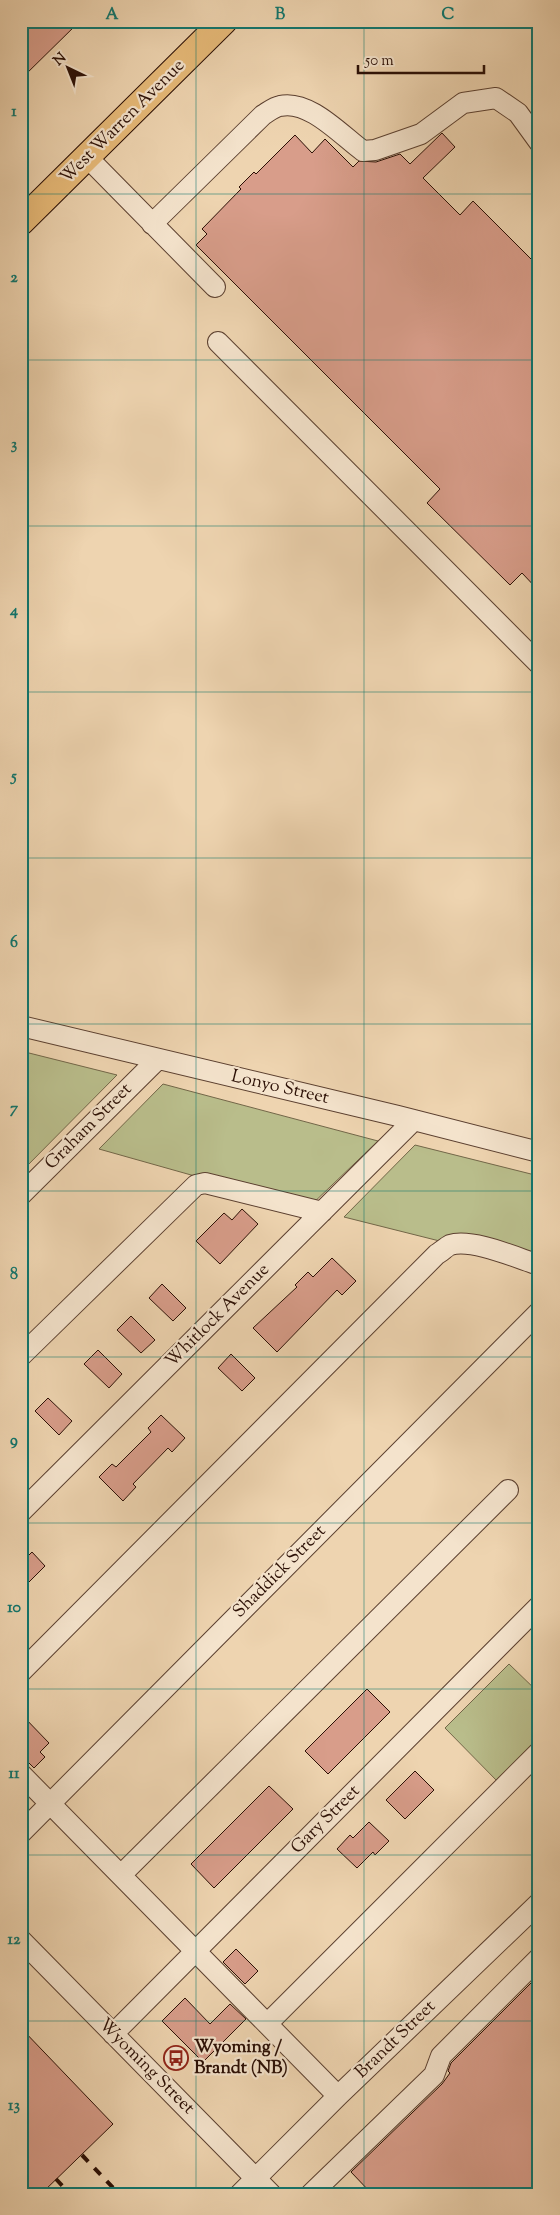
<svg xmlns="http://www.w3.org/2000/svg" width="560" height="2215" font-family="'Sorts Mill Goudy',serif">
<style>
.green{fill:#b9bd8b;stroke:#726648}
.building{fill:#d89d8a;stroke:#2b0f05}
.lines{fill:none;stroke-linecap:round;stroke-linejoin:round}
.minor-casing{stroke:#5c4030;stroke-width:22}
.major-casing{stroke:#2b0f05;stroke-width:28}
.minor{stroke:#f4e3cc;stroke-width:20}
.major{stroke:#e7ba78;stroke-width:26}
.rail{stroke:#2b0f05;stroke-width:4;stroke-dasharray:9 9;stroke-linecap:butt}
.grid{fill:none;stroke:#0f766e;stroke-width:1;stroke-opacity:0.55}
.labels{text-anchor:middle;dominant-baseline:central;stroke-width:4.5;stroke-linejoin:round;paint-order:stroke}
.street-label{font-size:18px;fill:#2b0f05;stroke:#f4e3cc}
.poi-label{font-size:18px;font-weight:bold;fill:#2b0f05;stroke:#f4e3cc;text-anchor:start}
.neatline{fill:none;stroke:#0f766e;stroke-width:2}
.grid-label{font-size:16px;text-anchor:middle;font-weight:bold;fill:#0f766e}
</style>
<rect width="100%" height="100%" fill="#eed4b0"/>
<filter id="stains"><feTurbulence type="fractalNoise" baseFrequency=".004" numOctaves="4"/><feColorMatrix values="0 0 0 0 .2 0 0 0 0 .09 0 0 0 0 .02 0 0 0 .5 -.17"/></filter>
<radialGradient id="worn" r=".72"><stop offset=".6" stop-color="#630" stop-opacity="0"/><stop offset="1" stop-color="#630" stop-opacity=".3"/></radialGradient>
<!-- green -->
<path class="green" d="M21,1051L117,1075L21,1172Z
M163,1084L378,1141L308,1208L99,1149Z
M415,1145L539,1176V1266L344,1217Z
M509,1664L539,1693V1744L499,1783L445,1728Z"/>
<!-- building -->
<path class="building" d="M21,21H80L21,79Z
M442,133L455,147L423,178L460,215L473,201L539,267V591L522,573L510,585L427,503L440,489L196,245L207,234L202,229L241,189L239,187L254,172L256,174L295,135L312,153L325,139L353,167L359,161L376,162L400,154L410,164Z
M242,1209L258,1224L220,1264L196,1241L224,1213L232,1220Z
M332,1258L356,1281L342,1295L337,1290L277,1352L253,1328L297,1287L295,1285L308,1272L313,1277Z
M162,1284L186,1308L173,1321L149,1298Z
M131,1316L155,1340L141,1353L117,1330Z
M98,1350L122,1374L109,1388L84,1364Z
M231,1354L255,1378L242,1391L218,1368Z
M48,1398L72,1421L59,1435L35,1411Z
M161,1415L185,1438L172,1452L168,1448L133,1484L136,1487L123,1501L99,1477L112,1464L116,1467L151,1432L148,1428Z
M32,1552L45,1566L21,1590V1563Z
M367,1689L390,1712L328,1774L305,1751Z
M21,1714L49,1743L40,1752L45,1757L34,1768L21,1755Z
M415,1771L434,1790L405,1819L386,1800Z
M269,1786L293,1809L214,1888L191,1864Z
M369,1822L389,1841L375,1855L373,1852L357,1868L337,1849L350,1835L353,1838Z
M236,1949L258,1971L245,1984L223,1962Z
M539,1975V2194H372L351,2172L442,2084L450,2073L448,2071L451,2063Z
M185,1998L210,2024L230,2004L246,2019L203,2062L162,2021Z
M21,2028L113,2124L41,2194H21Z"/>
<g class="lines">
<defs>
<path id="minor" d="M87,157L215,287
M152,224L263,115C268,112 274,107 280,106C309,99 342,136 363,151L375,150L421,134L463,103L496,98L518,113L539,142
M218,342L539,664
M21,1026L398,1116L539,1152
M21,1195L157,1060
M21,1356L196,1185L205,1183L322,1212
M21,1512L414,1120
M21,1672L437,1254C441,1252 446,1247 450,1245C472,1238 517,1258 539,1265
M21,1774L338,2096
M21,1833L539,1312
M121,1875L508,1490
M21,1940L271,2194
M267,2024L539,1752
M113,2034L539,1606
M240,2194L338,2096L539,1903
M311,2194L434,2075L441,2056L539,1958"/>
<path id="major" d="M21,222L224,21"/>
</defs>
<!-- minor casing -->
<use href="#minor" class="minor-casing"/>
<!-- major casing -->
<use href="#major" class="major-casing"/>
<!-- minor -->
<use href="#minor" class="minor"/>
<!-- major -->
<use href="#major" class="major"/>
<!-- rail -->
<path class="rail" d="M82,2155L119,2194
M56,2179L70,2194"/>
</g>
<!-- grid -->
<path class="grid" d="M196,21V2194M364,21V2194M21,194H539M21,360H539M21,526H539M21,692H539M21,858H539M21,1024H539M21,1191H539M21,1357H539M21,1523H539M21,1689H539M21,1855H539M21,2021H539"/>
<!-- icons -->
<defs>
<symbol id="bus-ring" viewBox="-11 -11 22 22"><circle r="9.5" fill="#f4e3cc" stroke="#8f2418" stroke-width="1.5"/><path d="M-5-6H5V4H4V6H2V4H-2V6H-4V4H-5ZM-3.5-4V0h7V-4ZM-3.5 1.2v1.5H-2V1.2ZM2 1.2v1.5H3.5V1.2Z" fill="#8f2418"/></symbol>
</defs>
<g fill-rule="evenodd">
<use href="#bus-ring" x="162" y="2044" width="28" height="28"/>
</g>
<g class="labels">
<!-- street labels -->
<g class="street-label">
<text transform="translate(123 122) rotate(-45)">West Warren Avenue</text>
<text transform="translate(280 1088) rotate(13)">Lonyo Street</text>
<text transform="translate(89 1127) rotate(-45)">Graham Street</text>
<text transform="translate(218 1316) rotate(-45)">Whitlock Avenue</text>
<text transform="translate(280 1572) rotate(-45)">Shaddick Street</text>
<text transform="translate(326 1820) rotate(-45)">Gary Street</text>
<text transform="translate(396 2040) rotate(-44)">Brandt Street</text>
<text transform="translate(146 2067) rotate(45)">Wyoming Street</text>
</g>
<!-- poi labels -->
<g class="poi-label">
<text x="194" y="2048">Wyoming /<tspan x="194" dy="21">Brandt (NB)</tspan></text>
</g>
</g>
<!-- margin -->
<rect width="560" height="2215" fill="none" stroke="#eed4b0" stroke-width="55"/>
<!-- north arrow -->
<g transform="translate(68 68) rotate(317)" stroke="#f4e3cc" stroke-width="4" paint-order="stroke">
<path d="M0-4L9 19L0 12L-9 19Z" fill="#2b0f05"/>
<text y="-8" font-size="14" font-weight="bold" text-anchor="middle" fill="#2b0f05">N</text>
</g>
<!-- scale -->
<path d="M358 65v8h126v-8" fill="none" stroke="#2b0f05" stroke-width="2.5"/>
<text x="365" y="65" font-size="15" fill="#2b0f05" stroke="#f4e3cc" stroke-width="4" paint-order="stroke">50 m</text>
<rect x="28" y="28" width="504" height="2160" class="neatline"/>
<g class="grid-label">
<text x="112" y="19">A</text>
<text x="280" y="19">B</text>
<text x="448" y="19">C</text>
<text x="14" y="116">1</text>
<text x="14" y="282">2</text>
<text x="14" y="449">3</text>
<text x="14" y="615">4</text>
<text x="14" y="781">5</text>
<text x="14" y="947">6</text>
<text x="14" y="1113">7</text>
<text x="14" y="1279">8</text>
<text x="14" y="1445">9</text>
<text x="14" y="1612">10</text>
<text x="14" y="1778">11</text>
<text x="14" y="1944">12</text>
<text x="14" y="2110">13</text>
</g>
<rect width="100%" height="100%" filter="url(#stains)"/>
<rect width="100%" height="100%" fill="url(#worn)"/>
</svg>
